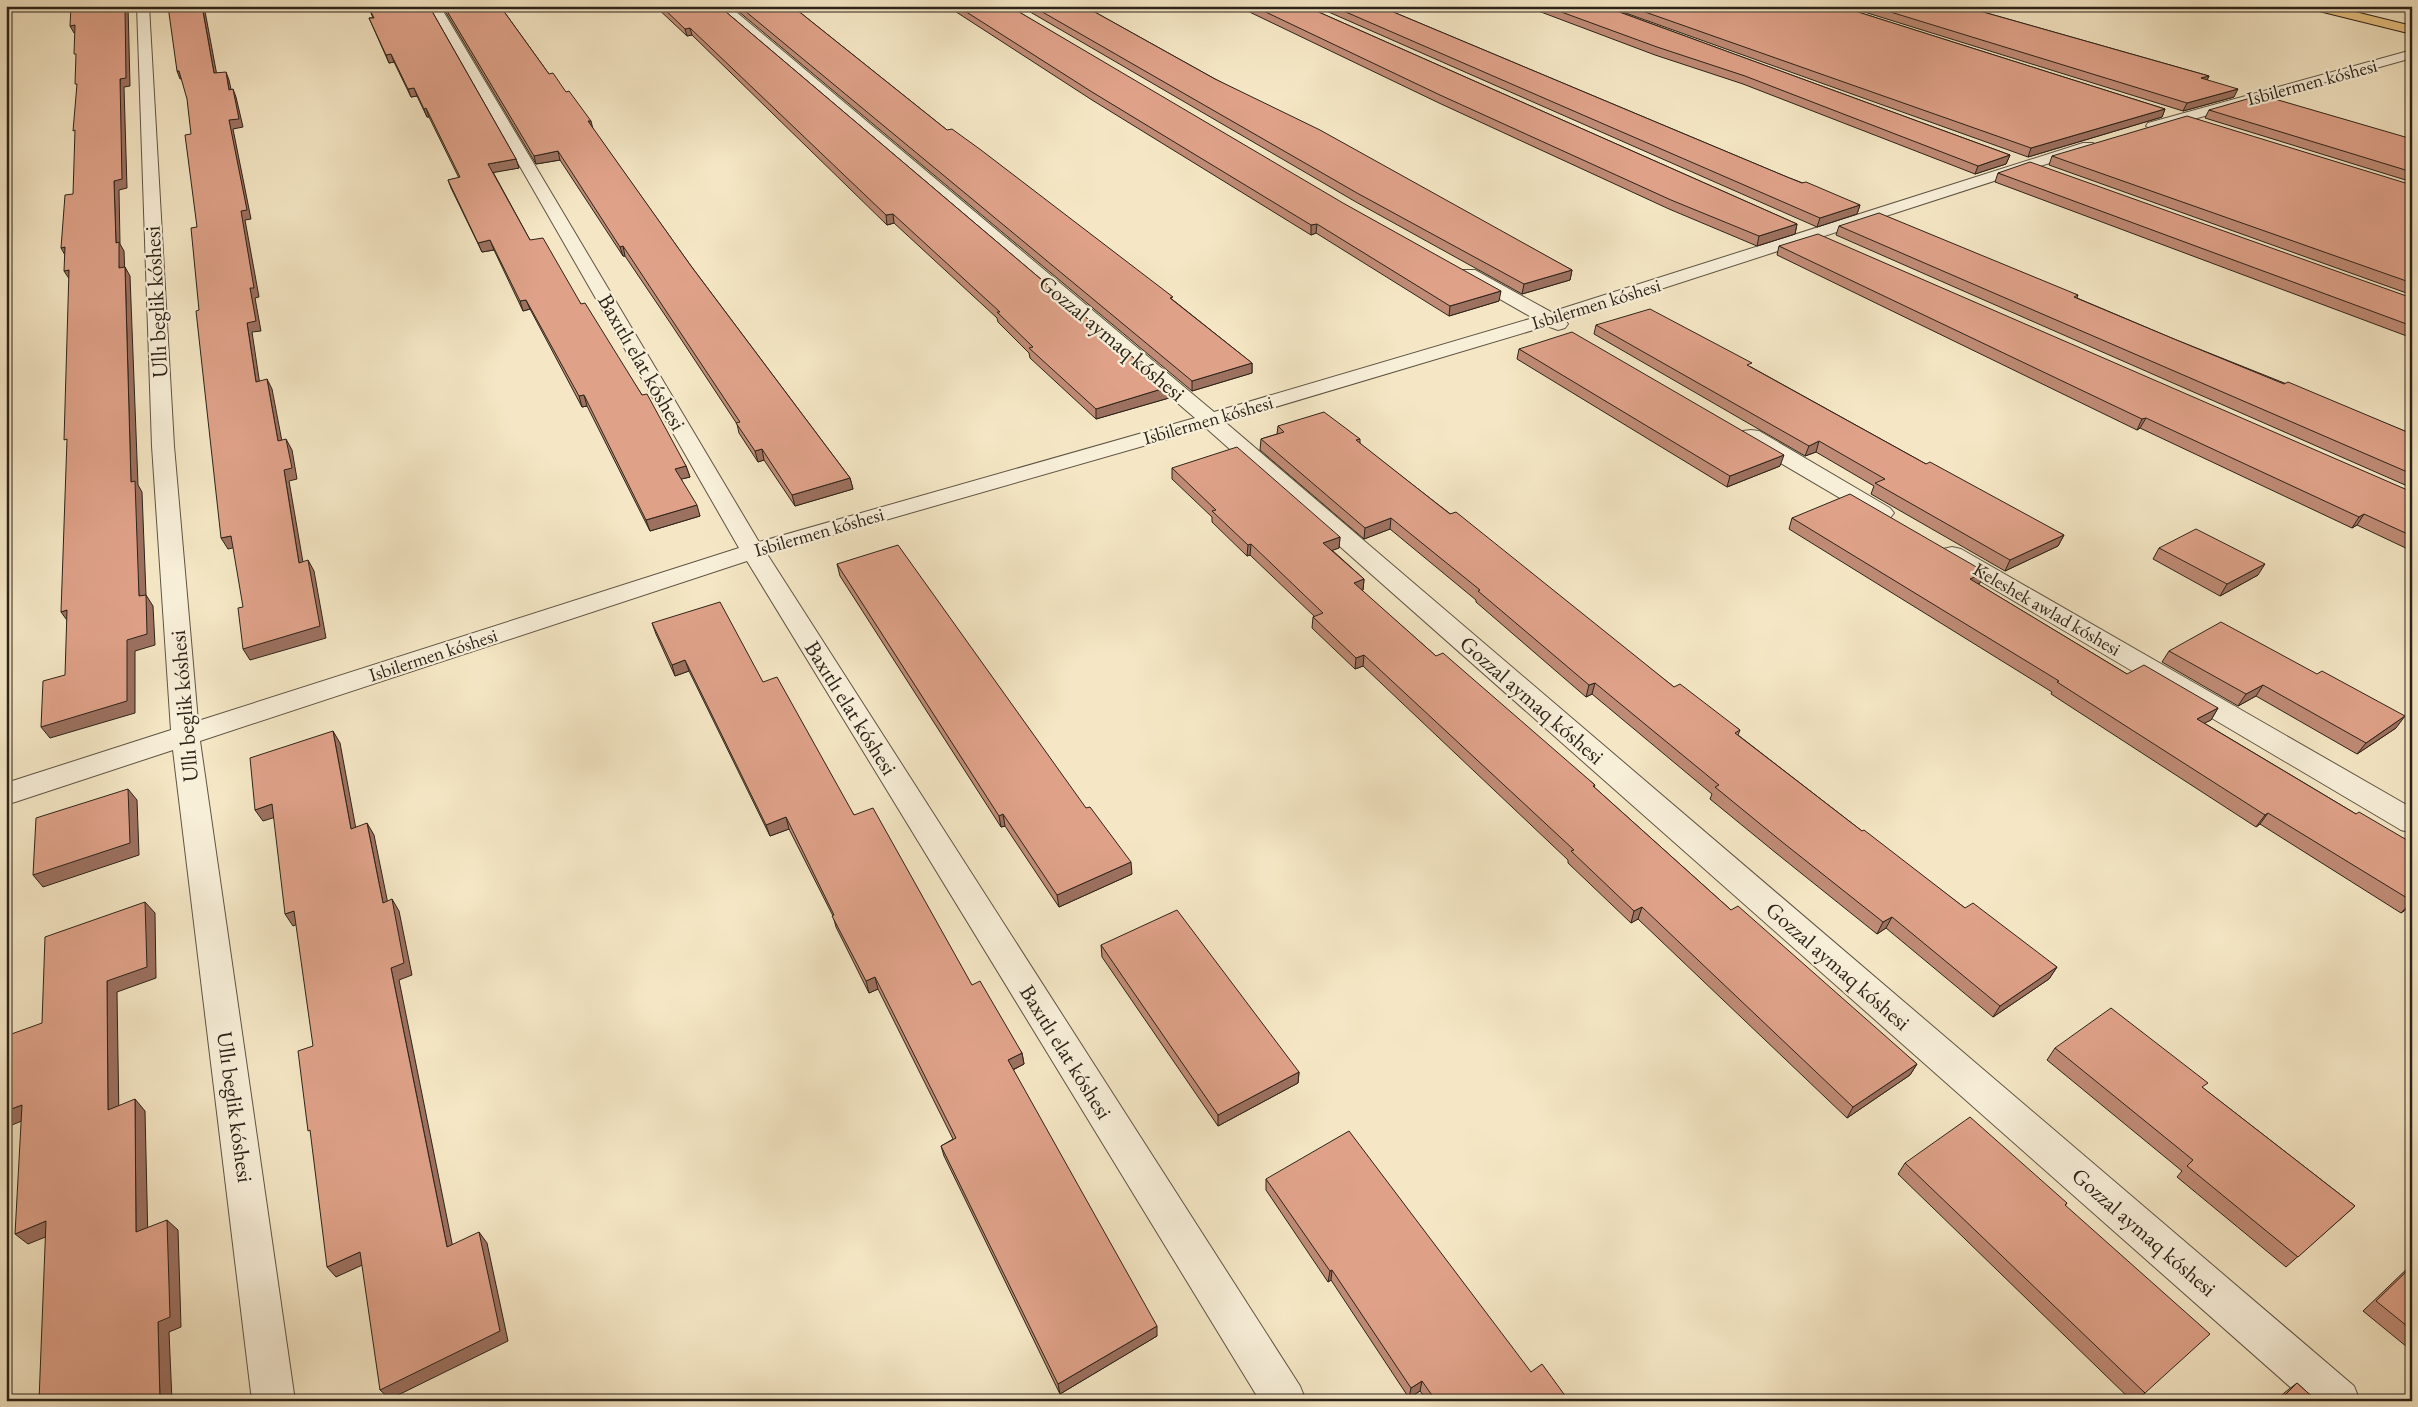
<svg xmlns="http://www.w3.org/2000/svg" width="2418" height="1407" font-family="'EB Garamond',serif">
<style>
.lines{fill:none;stroke-linecap:round;stroke-linejoin:round}
.street-casing{stroke:#5f5444;stroke-width:2}
.primary-casing{stroke:#2d2319;stroke-width:2}
.street{fill:#f8efd9;fill-rule:evenodd}
.primary{fill:#eac482;fill-rule:evenodd}
.wall{fill:#c08b76;stroke:#2d2319}
.shaded-wall{fill:#9c7160;stroke:#2d2319}
.building{fill:#dfa289;stroke:#2d2319}
.labels{text-anchor:middle;dominant-baseline:central;stroke-width:4.5;stroke-linejoin:round;paint-order:stroke}
.far-street-label{font-size:19px;fill:#2d2319;stroke:#f8efd9}
.street-label{font-size:22px;fill:#2d2319;stroke:#f8efd9}
</style>
<rect width="100%" height="100%" fill="#f5e7c5"/>
<filter id="stains"><feTurbulence type="fractalNoise" baseFrequency=".004" numOctaves="4"/><feColorMatrix values="0 0 0 0 .2 0 0 0 0 .09 0 0 0 0 .02 0 0 0 .5 -.17"/></filter>
<radialGradient id="worn" r=".72"><stop offset=".6" stop-color="#630" stop-opacity="0"/><stop offset="1" stop-color="#630" stop-opacity=".3"/></radialGradient>
<g class="lines">
<defs>
<path id="street" d="M137,6H149L174,446L198,721L739,548L428,6H440L759,542L1195,418L715,6H729L1214,412L1533,318L1463,278L1460,274L1463,270H1475L1551,312L2083,143H2093L2096,146L2093,149L1565,320L1568,324L1565,328L1558,330L1547,326L1225,422L2354,1386L2360,1401H2306L1206,428L767,554L1300,1386L1306,1401H1260L747,561L200,741L295,1401H252L173,750L6,805V783L171,730L152,446Z
M2412,50V58L2158,129L2153,130L2146,126L2148,123Z
M1751,430L1759,431L1890,508L1894,513L1890,518L1882,520L1874,518L1743,441L1740,436L1743,431Z
M1952,547L1961,549L2412,808V833L2401,830L1943,559L1940,554L1943,549Z"/>
<path id="primary" d="M2309,6H2331L2412,26V34L2311,9Z"/>
</defs>
<!-- street casing -->
<use href="#street" class="street-casing"/>
<!-- primary casing -->
<use href="#primary" class="primary-casing"/>
<!-- street -->
<use href="#street" class="street"/>
<!-- primary -->
<use href="#primary" class="primary"/>
</g>
<!-- wall -->
<path class="wall" d="M368,6H429L516,159L519,168L493,172L530,240L581,304L642,395L686,466L690,477L681,479L700,516L650,531L587,406L582,407L530,309L523,311L494,250L482,252L451,188L448,180L459,178L429,117H427L417,96L411,97L394,62L389,63L369,18H373Z
M442,6H500L549,74L593,129L691,266L850,478L853,489L795,506L764,460L758,462L739,433L737,424L673,327L625,256H623L560,160L536,164Z
M655,6H719L1168,387L1169,398L1096,419L1030,358L1029,353L998,322L997,318L894,223L887,225L692,35L687,36Z
M732,6H792L947,130L1173,300L1252,363V373L1192,391Z
M947,6H1009L1499,301L1449,316L1316,233L1311,235L1092,100Z
M1020,6H1084L1215,79L1572,270L1570,280L1522,294L1356,202Z
M1237,6H1305L1797,224L1795,234L1757,246L1669,209L1439,103Z
M1315,6H1379L1787,177L1860,205L1857,214L1817,227Z
M1525,6H1603L2010,155L2006,164L1975,174L1743,84L1655,55Z
M1606,6H1839L2165,109L2162,117L2028,157Z
M1845,6H1962L2209,76L2207,80L2234,97L2183,111Z
M2209,110L2412,139V182L2205,118Z
M2052,156L2412,185V295L2049,165Z
M1998,173L2412,298V338L1995,182Z
M1839,226L2078,295L2077,298L2174,339L2412,434V488L1836,235Z
M1779,246L2412,492V551L2357,525L2352,528L2140,428L2137,430L1777,255Z
M1596,325L1751,367L1926,464L2064,535L2058,546L2005,571L1871,494L1874,486L1816,452L1805,456L1594,334Z
M1519,349L1780,466L1727,487L1517,359Z
M1278,426L1360,439V444L1674,687L1740,730L1738,735L1862,831L1965,908L2057,967L2049,979L1993,1017L1886,928L1877,934L1776,853L1710,799L1712,794L1592,694L1586,697L1476,602V600L1390,529L1364,539L1260,450L1261,439L1277,434Z
M1172,468L1340,537L1339,548L1332,550L1364,579L1363,590L1362,591L1436,656L1595,785L1594,787L1731,910L1917,1064L1910,1075L1847,1118L1638,919L1631,923L1568,863V860L1363,666L1355,669L1312,628L1313,617L1314,616L1250,555L1247,556L1212,522V517L1172,479Z
M1792,518L1980,583L1978,584L2127,674L2218,708L2211,720L2204,723L2356,814L2412,843V905L2401,913L2260,824L2256,827L2051,694L2052,692L1789,529Z
M2159,548L2258,575L2220,596L2153,559Z
M837,564L1132,874L1059,907L1005,826L1001,827L840,576Z
M652,623L763,682L854,815L972,985L1022,1053L1024,1064L1013,1070L1157,1336L1060,1394L944,1156L941,1146L953,1139L878,989L869,993L836,927L833,916L789,829L770,836L689,671L675,676L656,634Z
M2169,651L2396,728L2357,754L2256,696L2238,706L2162,662Z
M1101,945L1299,1072L1298,1083L1218,1126L1102,957Z
M2055,1048L2203,1088L2355,1206L2286,1267L2177,1177L2182,1171L2047,1060Z
M1905,1163L2067,1203L2065,1206L2145,1393L2136,1401H2132L1898,1174Z
M1266,1179L1531,1372L1569,1401H1427L1420,1391L1409,1398L1331,1280L1328,1282L1266,1190Z
M2412,1264V1351L2363,1311Z
M2297,1383L2317,1401H2276L2284,1393Z"/>
<!-- shaded-wall -->
<path class="shaded-wall" d="M125,6H128L130,86L124,87L127,188L119,190L120,244L124,251L125,277L119,268L116,243L114,181Z
M202,6H204L218,81L214,73Z
M75,25L79,33H74L70,26Z
M690,28L692,35L687,36L685,29Z
M391,54L394,62L389,63L386,55Z
M177,71H179L183,78L180,79Z
M226,72L229,80L233,98L229,90Z
M2209,76L2205,84L2201,78Z
M414,88L417,96L411,97L408,89Z
M233,89L236,97L243,127L233,129L251,219L245,220L259,297L255,298L261,331L252,332L261,392L256,382L247,323L250,288L229,120Z
M2238,89L2234,97L2183,111L2187,103Z
M426,108L429,117H427L424,109Z
M2165,109L2162,117L2028,157L2031,148Z
M588,121H591L593,129Z
M558,151L560,160L536,164L534,156Z
M2010,155L2006,164L1975,174L1978,166Z
M516,159L519,168L491,173L488,164Z
M1860,205L1857,214L1817,227L1820,218Z
M893,214L894,223L887,225L886,215Z
M1317,224L1316,233L1311,235V225Z
M1797,224L1795,234L1757,246L1759,236Z
M490,240L494,250L482,252L478,243Z
M623,246L625,256H623L620,247Z
M65,247L66,257L61,248Z
M125,267L130,276L138,485L142,492L146,595L153,606L155,645L135,651V713L50,738L41,727L127,640L139,596L131,482Z
M69,270L70,280L64,271Z
M1572,270L1570,280L1522,294L1524,284Z
M1501,291L1499,301L1449,316L1450,306Z
M526,300L530,309L523,311L520,301Z
M1252,363V373L1192,391V381Z
M267,379L272,389L284,452L278,441Z
M1168,387L1169,398L1096,419V409Z
M584,395L587,406L582,407L579,396Z
M2146,418L2140,428L2137,430L2142,419Z
M286,439L292,450L297,479L289,481L305,574L299,563L284,470Z
M1819,441L1816,452L1805,456L1809,446Z
M762,449L764,460L758,462L755,451Z
M1784,455L1780,466L1727,487L1730,476Z
M686,466L690,477L678,480L675,469Z
M850,478L853,489L795,506L792,495Z
M697,505L700,516L650,531L646,520Z
M2364,514L2357,525L2352,528L2359,517Z
M1391,518L1390,529L1364,539L1365,528Z
M2064,535L2058,546L2005,571L2010,560Z
M231,536L237,547L228,549L221,538Z
M1340,537L1339,548L1322,554L1323,543Z
M1251,544L1250,555L1247,556L1248,545Z
M308,560L314,571L326,638L250,660L243,649Z
M2265,564L2258,575L2220,596L2227,584Z
M1985,572L1980,583L1965,590L1970,579Z
M1364,579L1363,590L1353,594L1354,583Z
M67,610L69,623L61,612Z
M1364,655L1363,666L1355,669L1356,658Z
M685,660L689,671L675,676L672,665Z
M1595,683L1592,694L1586,697L1589,685Z
M2263,685L2256,696L2238,706L2246,694Z
M2218,708L2211,720L2189,731L2197,719Z
M2405,716L2396,728L2357,754L2366,743Z
M333,731L340,743L358,840L351,829Z
M128,789L137,800L139,855L43,887L33,875Z
M272,804L279,816L263,821L255,810Z
M2268,813L2260,824L2256,827L2265,815Z
M1003,814L1005,826L1001,827L999,816Z
M786,817L789,829L770,836L766,825Z
M367,823L374,835L390,914L383,903Z
M1131,862L1132,874L1059,907L1057,895Z
M392,899L399,911L412,975L399,980L455,1258L447,1247L391,968Z
M2412,901V905L2401,913Z
M145,902L155,913L156,978L117,992L119,1121L108,1110L107,981Z
M1642,907L1638,919L1631,923L1634,911Z
M294,911L302,922L293,926L285,914Z
M1892,917L1886,928L1877,934L1883,922Z
M2057,967L2049,979L1993,1017L2000,1006Z
M875,977L878,989L869,993L866,981Z
M1022,1053L1024,1064L1010,1071L1008,1060Z
M1917,1064L1910,1075L1847,1118L1853,1107Z
M1299,1072L1298,1083L1218,1126V1115Z
M135,1099L145,1111L148,1243L136,1232Z
M22,1105L34,1116L7,1127L6,1126V1111Z
M167,1220L178,1230L181,1327L169,1332L172,1401H160L158,1322Z
M46,1221L58,1232L28,1244L15,1234Z
M479,1232L487,1243L508,1341L390,1399L380,1390Z
M360,1252L369,1262L336,1277L327,1267Z
M1332,1270L1331,1280L1328,1282L1330,1271Z
M1157,1326V1336L1060,1394L1058,1384Z
M1422,1381L1420,1391L1409,1398L1411,1388Z"/>
<!-- building -->
<path class="building" d="M71,6H125L126,78L120,79L122,179L114,181L116,243L119,242V268L125,267L131,482L135,481L139,596L146,595L147,634L127,640V701L41,727L43,681L65,675L67,610L61,612L67,439L64,440L69,270L64,271L65,247L61,248L65,195L73,194L75,130L73,131L77,84H75L76,54H74L75,25L70,26Z
M168,6H202L214,73L226,72L229,90L233,89L239,119L229,120L247,210L241,211L254,288H250L256,321L247,323L256,382L267,379L278,441L286,439L292,468L284,470L299,563L308,560L320,626L243,649L238,608L243,607L231,536L221,538L196,311L199,310L191,228L197,227L185,135L191,134L187,99L179,71H177Z
M368,6H429L516,159L488,164L530,240L543,238L581,304L585,303L642,395L647,394L686,466L675,469L697,505L646,520L584,395L579,396L526,300L520,301L490,240L478,243L448,180L460,177L426,108L424,109L414,88L408,89L391,54L386,55L369,18H374Z
M444,6H500L549,74L553,73L566,92L569,91L591,121H588L691,266L850,478L792,495L762,449L755,451L736,423L740,422L670,317L623,246L620,247L558,151L534,156Z
M661,6H719L1168,387L1096,409L1029,348L1033,347L997,312H1000L893,214L886,215L690,28L685,29Z
M739,6H792L947,130L952,129L981,150L1173,297L1170,298L1252,363L1192,381Z
M957,6H1009L1343,203L1501,291L1450,306L1317,224L1311,225L1092,92Z
M1032,6H1084L1215,79L1320,130L1572,270L1524,284L1357,193Z
M1253,6H1305L1797,224L1759,236L1671,200L1440,95Z
M1332,6H1379L1787,177L1802,183L1806,182L1860,205L1820,218Z
M1545,6H1603L2010,155L1978,166L1745,76L1657,47Z
M1628,6H1839L2165,109L2031,148Z
M1871,6H1962L2209,76L2201,78L2238,89L2187,103Z
M2261,95L2412,139V172L2209,110Z
M2187,116L2412,185V283L2052,156Z
M2030,162L2412,298V326L1998,173Z
M1879,213L2078,295L2074,297L2174,339L2284,384L2288,382L2412,434V474L1839,226Z
M1818,234L2412,492V536L2364,514L2359,517L2146,418L2142,419L1779,246Z
M1650,309L1752,363L1747,365L1926,464L1930,462L2064,535L2010,560L1875,483L1885,479L1819,441L1809,446L1596,325Z
M1572,332L1784,455L1730,476L1519,349Z
M1324,412L1360,439L1356,440L1450,514L1456,512L1674,687L1680,684L1740,730L1735,733L1862,831L1864,830L1965,908L1973,903L2057,967L2000,1006L1892,917L1883,922L1781,841L1715,787L1719,785L1595,683L1589,685L1478,591L1480,590L1391,518L1365,528L1261,439L1284,432L1278,426Z
M1237,447L1340,537L1323,543L1364,579L1354,583L1436,656L1443,653L1595,785L1593,786L1731,910L1738,906L1917,1064L1853,1107L1642,907L1634,911L1571,851L1574,850L1364,655L1356,658L1313,617L1323,613L1251,544L1248,545L1212,511L1216,510L1172,468Z
M1850,494L1985,572L1970,579L2127,674L2144,665L2218,708L2197,719L2356,814L2359,812L2412,843V901L2268,813L2265,815L2057,682L2059,681L1792,518Z
M2196,529L2265,564L2227,584L2159,548Z
M898,545L1086,808L1090,807L1131,862L1057,895L1003,814L999,816L837,564Z
M720,602L763,682L777,677L854,815L873,808L972,985L980,981L1022,1053L1008,1060L1157,1326L1058,1384L941,1146L956,1138L875,977L866,981L832,916L834,915L786,817L766,825L685,660L672,665L652,623Z
M2221,622L2317,674L2322,671L2405,716L2366,743L2263,685L2246,694L2169,651Z
M333,731L351,829L367,823L383,903L392,899L404,963L391,968L447,1247L479,1232L500,1331L380,1390L360,1252L327,1267L310,1130L308,1131L298,1051L313,1046L294,911L285,914L272,804L255,810L250,758Z
M128,789L130,843L33,875L36,818Z
M145,902L147,967L107,981L108,1110L135,1099L136,1232L167,1220L170,1317L158,1322L160,1401H39L46,1221L15,1234L22,1105L6,1111V1036L42,1023L45,937Z
M1177,910L1299,1072L1218,1115L1101,945Z
M2111,1008L2208,1083L2202,1087L2355,1206L2298,1257L2187,1166L2193,1160L2055,1048Z
M1970,1117L2067,1203L2065,1205L2210,1334L2145,1393L1905,1163Z
M1349,1131L1531,1372L1542,1364L1569,1401H1436L1422,1381L1411,1388L1332,1270L1330,1271L1266,1179Z
M2412,1266V1330L2376,1301Z
M2297,1383L2317,1401H2279Z"/>
<g class="labels">
<!-- far-street labels -->
<g class="far-street-label">
<text transform="translate(2312 82) rotate(-15)">Isbilermen kóshesi</text>
<text transform="translate(1596 304) rotate(-17)">Isbilermen kóshesi</text>
<text transform="translate(1208 420) rotate(-16)">Isbilermen kóshesi</text>
<text transform="translate(819 532) rotate(-16)">Isbilermen kóshesi</text>
<text transform="translate(2047 609) rotate(30)">Keleshek awlad kóshesi</text>
<text transform="translate(433 655) rotate(-18)">Isbilermen kóshesi</text>
</g>
<!-- street labels -->
<g class="street-label">
<text transform="translate(156 302) rotate(-93)">Ullı beglik kóshesi</text>
<text transform="translate(1112 338) rotate(40)">Gozzal aymaq kóshesi</text>
<text transform="translate(642 362) rotate(60)">Baxıtlı elat kóshesi</text>
<text transform="translate(1532 700) rotate(41)">Gozzal aymaq kóshesi</text>
<text transform="translate(184 706) rotate(-95)">Ullı beglik kóshesi</text>
<text transform="translate(851 708) rotate(58)">Baxıtlı elat kóshesi</text>
<text transform="translate(1838 966) rotate(41)">Gozzal aymaq kóshesi</text>
<text transform="translate(1066 1052) rotate(58)">Baxıtlı elat kóshesi</text>
<text transform="translate(235 1107) rotate(82)">Ullı beglik kóshesi</text>
<text transform="translate(2144 1232) rotate(41)">Gozzal aymaq kóshesi</text>
</g>
</g>
<!-- margin -->
<rect width="2418" height="1407" fill="none" stroke="#f5e7c5" stroke-width="25"/>
<rect x="8" y="8" width="2403" height="1392" fill="none" stroke="#2d2319" stroke-width="2.5"/>
<rect x="12" y="12" width="2393" height="1382" fill="none" stroke="#2d2319"/>
<rect width="100%" height="100%" filter="url(#stains)"/>
<rect width="100%" height="100%" fill="url(#worn)"/>
</svg>
